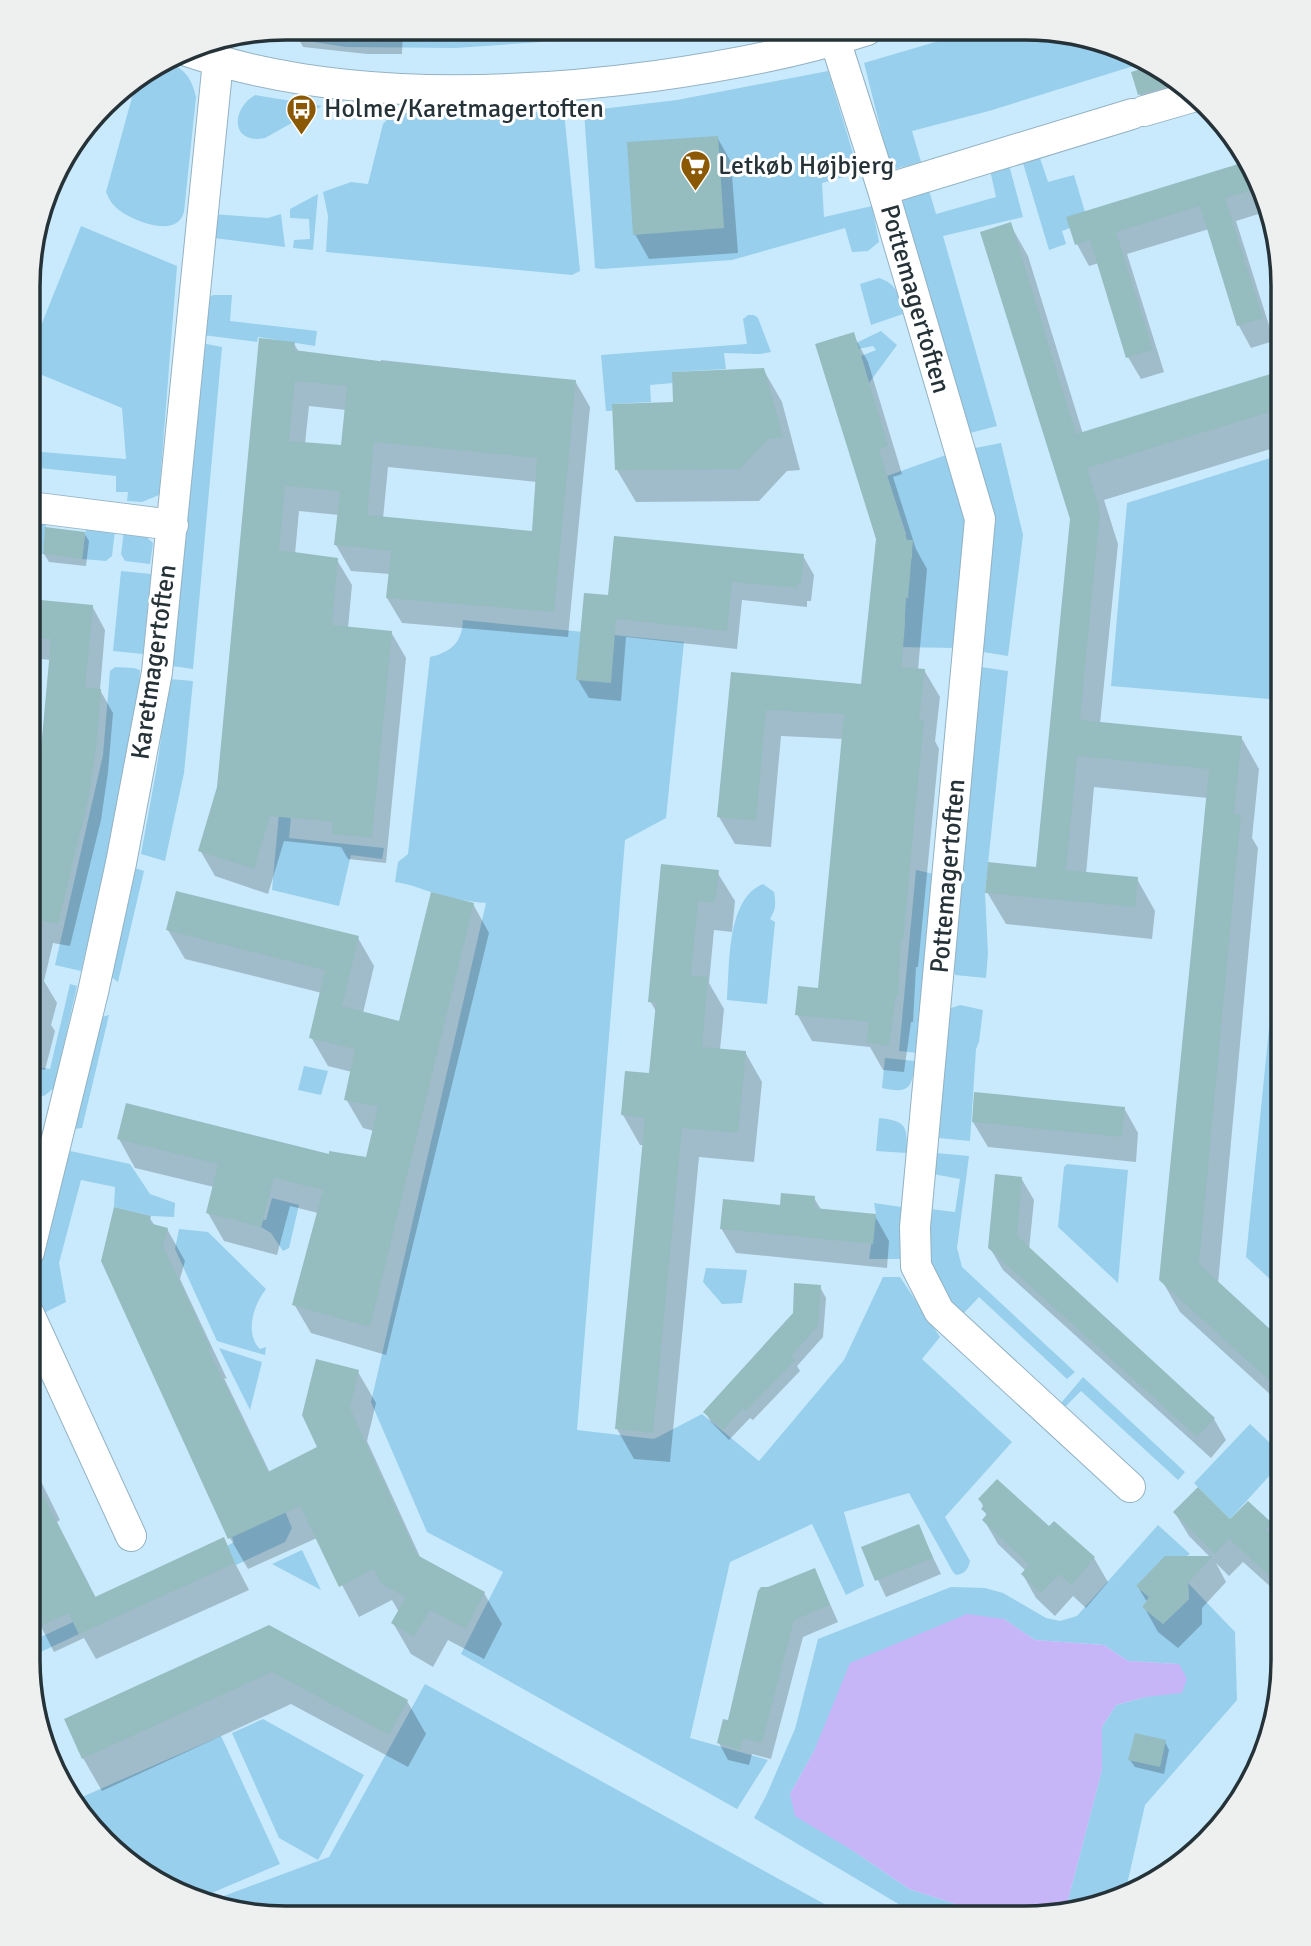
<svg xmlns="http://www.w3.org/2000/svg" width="1311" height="1946" font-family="Signika,sans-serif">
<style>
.green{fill:#97cfed}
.water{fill:#c7b6f7}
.shadow{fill:#0003;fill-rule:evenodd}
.building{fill:#95bdbf;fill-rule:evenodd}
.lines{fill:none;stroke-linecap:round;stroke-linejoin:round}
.minor-casing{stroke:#93b2c3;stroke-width:32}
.minor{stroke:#fff;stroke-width:30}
.labels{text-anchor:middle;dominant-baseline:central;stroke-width:6;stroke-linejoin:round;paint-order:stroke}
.poi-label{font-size:26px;fill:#253238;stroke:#fff;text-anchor:start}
.street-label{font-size:26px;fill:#253238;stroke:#fff}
.rim{fill:none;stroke:#253238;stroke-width:3.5}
</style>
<rect width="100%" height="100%" fill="#c9eafc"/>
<!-- green -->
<path class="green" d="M286,28L551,29L555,41L456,48L346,47L256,33Z
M976,30H1059L1140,64L989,111L912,131L921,162L891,170L864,63Z
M168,62C186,70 192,79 196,97L184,212C177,239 133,221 119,210C112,205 109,199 106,192L134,90L126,86Z
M828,71L859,173L822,183L824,217L872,206L879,242L868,251L852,252L845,228L732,260L601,269L595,268L584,111L677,100Z
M255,95L322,106L265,138C230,145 231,109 255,95Z
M564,112L580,271L572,275L326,252L328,216L323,192L351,182L368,184L383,124L390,116L400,113Z
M1039,155L1048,182L1074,175L1085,212L1070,228L1062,231L1066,244L1049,250L1022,160Z
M1009,165L1023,217L943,236L997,426L970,433L901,207L902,201L929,190L936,214L996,197L990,170Z
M318,194L313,250L293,248L294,240L310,239L309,219L290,218V209Z
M213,214L268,218L281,214L285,247L214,238Z
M81,226L177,266L159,495L142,502L127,501L128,492H116V476L30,467V451L126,459L122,408L30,370V353Z
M879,278C898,284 899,296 903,314L871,325L860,284Z
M213,295H232L230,321L317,331L315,346L258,337L257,342L203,335L207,299Z
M748,315H754L758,318L771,352L760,354L724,353L726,369L673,372V383L650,385L651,402L613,404L612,411H606L601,355L747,344L743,319Z
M881,331L897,345L869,383L861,356L876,350L873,346L858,349L856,343Z
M201,343L222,347L193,669L172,666Z
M1001,443L1023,535L1008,656L983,652L991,508L975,448Z
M1283,454V802L1273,781L1280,700L1111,686L1127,503Z
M946,455L965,522L957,648L894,647L904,637L905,617L895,616L901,559L912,558V540H904L906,534L887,476Z
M30,522L46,524L43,554L30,553Z
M86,528L115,530L112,556L106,561L82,559Z
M124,531L143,534L153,543L150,564L125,561L121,554Z
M121,571L151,574L143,654L113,651Z
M298,605L296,764L289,838L384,848L382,859L351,855L339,906L272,890Z
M463,620L684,642L666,818L625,840L577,1430L654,1439L702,1414L759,1461L844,1360L883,1277H900L940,1337L922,1359L1012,1442L945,1517L970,1561C968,1569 965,1574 956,1575L953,1572L909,1493L844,1512L864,1586L846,1595L812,1524L730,1562L690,1738L768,1760L737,1809L461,1654L503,1572L427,1532L371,1402L486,903C469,902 451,898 434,893C421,889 410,884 395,882L398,862L408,854L430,657C451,652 462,643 463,620Z
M115,667L134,668L140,670L139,694L130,763L81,971L55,965L103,755L110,671Z
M981,667L1008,671L985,893L988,953L986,978L955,975L953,967Z
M170,679L193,681L184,773L165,861L141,854L156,772Z
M135,868L144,871L118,982L110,976L123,926L118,917L129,894Z
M916,870L934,874L918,1053L899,1051Z
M763,884L774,892C776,903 776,910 770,919L775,922L767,1004L727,1000C730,965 726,899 763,884Z
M1283,890V1291L1246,1257Z
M70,984L77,986L54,1088L44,1096L29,1093L32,1066L50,1069Z
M960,1005L983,1010L979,1042L976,1049L970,1141L939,1138L947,1023L951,1008Z
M109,1015L82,1128L74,1129L102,1017Z
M885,1058L915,1061C912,1088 910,1094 882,1088Z
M304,1066L328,1071L321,1095L298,1090Z
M879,1118C907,1121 907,1126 907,1153L876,1151Z
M29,1119L39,1122L42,1133L29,1190Z
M70,1151L130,1164L150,1194L175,1203L174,1217L151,1216L114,1207L115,1187L81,1180L59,1263L66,1302L42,1314L32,1284Z
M936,1153L969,1156L957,1248L962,1267L1075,1372L1067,1379L979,1297L963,1314C928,1277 927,1259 930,1209L955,1212L960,1179L933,1174Z
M1067,1164L1128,1170L1118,1283L1058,1227L1064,1167Z
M272,1198L299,1205L289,1248L283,1251L271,1233L261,1227L263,1220H266Z
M874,1203L901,1207V1259H869L876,1214Z
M179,1229L208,1232L266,1289C254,1304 244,1333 260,1349L266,1347L265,1355L217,1341L175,1249Z
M706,1268L747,1270L742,1303L722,1304L703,1282Z
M219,1348L262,1362L250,1410Z
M1083,1377L1185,1472L1178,1480L1081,1391L1065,1407L1061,1403Z
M1250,1424L1283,1455L1282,1462L1230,1519L1194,1483Z
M282,1504L292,1528L285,1542L236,1565L227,1546L234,1542L232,1537Z
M1158,1525L1190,1554L1136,1586L1149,1597L1142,1607L1163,1624L1189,1599L1188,1583L1235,1632L1237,1700L1145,1805L1124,1898L1053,1912L1067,1904L1102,1770V1727L1116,1705L1146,1697L1178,1664L1128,1661L1104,1645L1035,1640L1004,1619L814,1751L790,1794L855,1852L909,1889L974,1910L984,1918H922L754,1818L766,1796L795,1729L818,1639L951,1587L985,1588L1003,1593L1046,1618L1060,1621L1077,1616Z
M302,1550L321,1590L272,1564Z
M73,1622L79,1634L28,1658V1643Z
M425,1684L848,1917L253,1916L205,1903L329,1857Z
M40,1719L82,1797L221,1736L280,1864L195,1900L188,1898C147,1875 118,1864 94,1820L103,1838L82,1817L48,1759Z
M263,1719L364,1775L318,1860L279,1838L232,1733Z"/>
<!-- water -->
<path class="water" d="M967,1614L1004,1619L1035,1640L1104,1645L1128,1661L1179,1664L1187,1679L1182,1693L1146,1697L1116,1705L1102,1727V1770L1067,1904L1053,1912L1025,1918H984L974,1910L909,1889L855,1852L795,1816L790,1794L814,1751L850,1663Z"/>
<!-- shadow -->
<path class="shadow" d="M295,28H403L402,54H367L303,47L295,32Z
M1182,81L1198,97L1149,111L1140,94Z
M717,137L731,162L738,253L649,259L635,234Z
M1249,163L1263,187L1268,211L1236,221L1274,341L1251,348L1239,326L1209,229L1127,254L1164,372L1141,379L1128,357L1099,263L1089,266L1077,244L1069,218Z
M1010,224L1028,256L1083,434L1283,372V445L1104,500L1118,544L1100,724L1241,737L1259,769L1252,838L1258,848L1218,1284L1283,1343V1406L1180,1312L1161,1279L1208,798L1094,787L1086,874L1137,879L1155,911L1152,939L1006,924L987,892L1038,869L1072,519Z
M853,334L868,362L902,474L893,477L916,549L927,569L918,670H924L940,697L935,741L939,749L918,967H916L913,1022H911L904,1072L883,1070L870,1047L812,1041L797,1014L820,990L844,739L781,736L771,847L735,844L719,817L733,674L863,686L877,538Z
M294,344L299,352L381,363V360L575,381L590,407L568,637L402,623L387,598L390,574L351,571L336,545L339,515L299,511L295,554L337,560L352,585L348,628L391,632L406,658L386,863L348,859L341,847L284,841L268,894L215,876L200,850L219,787ZM309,406L346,410L343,447L305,444ZM388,467L537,482L533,533L383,519Z
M763,369L782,402L800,470L787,471L759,501L636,502L617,470L675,403Z
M84,533L89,541L86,566L49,562L44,554Z
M803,556L814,575L811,601H807V607L742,600L737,649L626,637L621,701L589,698L578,680L609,597Z
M30,601L92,606L105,630L100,690L113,713L108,772L101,820L70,946L53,943L44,981L57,1003L51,1025L55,1031L45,1070L29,1066V815L40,771L51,660L30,658Z
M663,866L717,872L735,901L732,932L714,930L709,983L724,1009L720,1050L745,1052L762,1082L754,1162L699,1157L670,1462L634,1459L617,1429L644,1145H640L623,1115L651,1075L657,1013L650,1001Z
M473,904L489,933L386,1355L311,1333L294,1304L318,1213L290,1206L277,1255L224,1241L208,1213L214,1187L135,1168L119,1139L367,1159L374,1131L363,1128L346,1099L352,1072L328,1066L311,1037L322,993L185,959L168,930L358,938L374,966L363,1013L401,1023Z
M1124,1108L1138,1133L1136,1162L988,1147L973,1122Z
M1021,1178L1034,1200L1029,1250L1214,1419L1226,1440L1211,1458L1003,1270L990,1248Z
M814,1198L822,1211L875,1216L889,1241L887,1268L736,1253L721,1228Z
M149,1217L155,1226L167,1229L185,1261L180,1279L227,1379L224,1378L270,1473L320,1448L358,1372L376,1403L367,1441L421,1559L484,1593L502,1624L484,1659L448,1640L433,1667L411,1654L393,1623L399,1612L392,1600L359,1617L317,1538L248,1569L230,1538L102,1261Z
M820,1287L826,1298L823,1337L797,1366L800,1371L753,1420L750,1418L729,1440L711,1422L705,1412Z
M28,1455L60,1520L57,1522L96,1598L223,1540L249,1590L96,1659L84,1638L54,1652L28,1601Z
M980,1499L1049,1529L1054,1523L1094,1558L1108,1582L1086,1608L1073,1596L1055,1616L1036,1598L1023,1575L1026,1571L998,1544L984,1520L987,1517Z
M1248,1503L1277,1531L1282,1540V1597L1243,1562L1229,1576L1216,1563L1226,1582L1202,1608V1624L1178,1648L1158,1632L1144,1607L1147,1602L1138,1587L1211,1558L1189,1536L1175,1513L1230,1521Z
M918,1526L941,1574L886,1597L863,1548Z
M815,1570L838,1622L803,1637L771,1759L752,1754L749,1765L728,1760L719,1743L730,1722L768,1589Z
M269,1627L407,1701L426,1734L408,1767L291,1704L102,1791L83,1758Z
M1276,1710L1271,1734L1264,1723Z
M1165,1742L1169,1750L1164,1774L1135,1767L1130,1760Z
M1257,1769L1239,1804L1195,1851L1200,1831Z"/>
<!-- building -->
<path class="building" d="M1148,67L1182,81V82L1138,95L1131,72Z
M718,136L724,228L633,235L627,142Z
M1248,161L1263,187L1225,198L1263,318L1237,326L1200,206L1116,232L1153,350L1126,358L1090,240L1075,245L1066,217Z
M1011,222L1076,434L1283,370V408L1087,468L1100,511L1080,720L1242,736L1234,814H1241L1199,1264L1283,1341V1393L1159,1280L1209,769L1077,756L1066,870L1138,877L1135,907L985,893L988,862L1036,867L1070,519L980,232Z
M854,332L888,446L879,449L907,540H913L908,598H906L902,667L925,669L919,719L924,720L903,940H901L898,996H896L889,1046L866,1043L869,1022L795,1015L798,986L818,988L844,714L766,710L756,821L717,817L731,672L861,684L876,539L815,344Z
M259,338L295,342L294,350L379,361L576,380L554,612L386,598L391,551L334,545L340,491L285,486L279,550L338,558L332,625L392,631L372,838L332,834L333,822L270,816L254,869L198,851L217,787ZM295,381L347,386L341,445L289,441ZM374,442L537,458L532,531L367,515Z
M764,368L783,437L769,439L740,469L615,470L612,404L673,402L672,372Z
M45,527L85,532L82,559L43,554Z
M614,536L804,554L801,583H797V588L732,582L727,631L616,619L611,683L576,680L584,593L608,595Z
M30,599L93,605L85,688L101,689L96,748L89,796L58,924L29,918V808L39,771L51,639L30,637Z
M661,864L719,870L715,903L698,901L691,976L708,977L702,1047L746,1051L738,1133L682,1128L653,1433L615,1429L645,1118L621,1115L625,1071L649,1073L656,1003L648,1002Z
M176,891L359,936L342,1006L399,1021L431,892L474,903L370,1327L292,1305L323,1190L274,1178L261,1227L230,1219L206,1213L218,1164L117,1139L126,1103L329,1154V1151L366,1157L378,1107L344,1100L355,1049L309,1038L325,970L166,930Z
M974,1092L1125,1107L1122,1137L972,1122Z
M995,1174L1022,1177L1017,1236L1215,1418L1197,1437L988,1248Z
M781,1193L815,1196L814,1208L876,1214L873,1244L720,1229L723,1199L780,1205Z
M114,1207L151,1216L149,1223L168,1228L163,1246L211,1349H208L268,1472L317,1447L302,1415L316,1359L359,1370L350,1408L417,1555L485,1592L466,1629L430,1610L414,1637L391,1623L406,1597L381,1584L374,1569L339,1587L300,1506L228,1539L101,1261Z
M794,1283L821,1285L818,1326L791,1356L795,1360L784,1372L746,1411L743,1408L723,1430L703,1412L793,1313Z
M28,1466L95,1597L224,1537L235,1563L79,1634L69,1613L38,1627L28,1606Z
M997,1479L1049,1526L1054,1521L1095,1557L1072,1585L1059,1574L1041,1593L1021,1574L1029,1565L982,1520L987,1514L981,1509L984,1505L978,1499Z
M1198,1487L1230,1519L1248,1501L1272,1523L1266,1530L1282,1546V1588L1229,1539L1215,1554L1173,1512Z
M919,1524L933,1558L875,1581L861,1547Z
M1165,1556H1213L1188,1583L1189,1599L1163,1624L1142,1607L1149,1597L1136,1586Z
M815,1568L830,1605L794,1620L762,1743L743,1738L740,1750L717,1743L723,1719L728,1720L758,1591L761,1587H768Z
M269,1625L408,1700L389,1735L272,1672L82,1759L64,1719Z
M1135,1733L1166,1740L1160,1767L1128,1760Z"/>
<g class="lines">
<defs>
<path id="minor" d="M835,40L883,190L980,519L915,1227L916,1266L939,1311L1130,1487
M187,51C333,101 504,96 655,76C727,66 798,53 867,30
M1144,111L1196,96
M883,190L1132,114
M30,507L173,525
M29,1252L93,992L121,863L157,672L218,61
M29,1314L131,1536"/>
</defs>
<!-- minor casing -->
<use href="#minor" class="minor-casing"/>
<!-- minor -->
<use href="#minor" class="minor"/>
</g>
<!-- icons -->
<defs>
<symbol id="bus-pin" viewBox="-11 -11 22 30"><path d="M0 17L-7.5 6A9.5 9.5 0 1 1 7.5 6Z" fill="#8b5804" stroke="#fff"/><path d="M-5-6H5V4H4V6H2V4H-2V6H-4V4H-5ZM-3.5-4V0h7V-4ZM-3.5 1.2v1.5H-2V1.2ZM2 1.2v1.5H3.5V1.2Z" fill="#fff"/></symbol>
<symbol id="supermarket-pin" viewBox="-11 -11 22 30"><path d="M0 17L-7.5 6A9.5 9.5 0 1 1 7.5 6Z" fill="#8b5804" stroke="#fff"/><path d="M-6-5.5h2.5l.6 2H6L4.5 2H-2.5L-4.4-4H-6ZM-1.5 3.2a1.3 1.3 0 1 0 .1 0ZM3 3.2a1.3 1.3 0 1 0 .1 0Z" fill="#fff"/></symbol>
</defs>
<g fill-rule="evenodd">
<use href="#bus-pin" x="284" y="92" width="35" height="47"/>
<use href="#supermarket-pin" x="678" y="148" width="35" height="47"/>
</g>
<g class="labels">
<!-- poi labels -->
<g class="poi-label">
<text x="324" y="109">Holme/Karetmagertoften</text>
<text x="718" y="166">Letkøb Højbjerg</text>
</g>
<!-- street labels -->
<g class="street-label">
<text transform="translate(915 299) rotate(74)">Pottemagertoften</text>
<text transform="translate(154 662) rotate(-82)">Karetmagertoften</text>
<text transform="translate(948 876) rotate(-85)">Pottemagertoften</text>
</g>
</g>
<!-- crop -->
<path d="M0 0H1311V1946H0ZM286 40H1025A246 246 0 0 1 1271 286V1660A246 246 0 0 1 1025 1906H286A246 246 0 0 1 40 1660V286A246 246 0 0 1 286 40Z" fill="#eeefef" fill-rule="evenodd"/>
<path class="rim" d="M286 40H1025A246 246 0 0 1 1271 286V1660A246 246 0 0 1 1025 1906H286A246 246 0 0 1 40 1660V286A246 246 0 0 1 286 40Z"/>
</svg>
